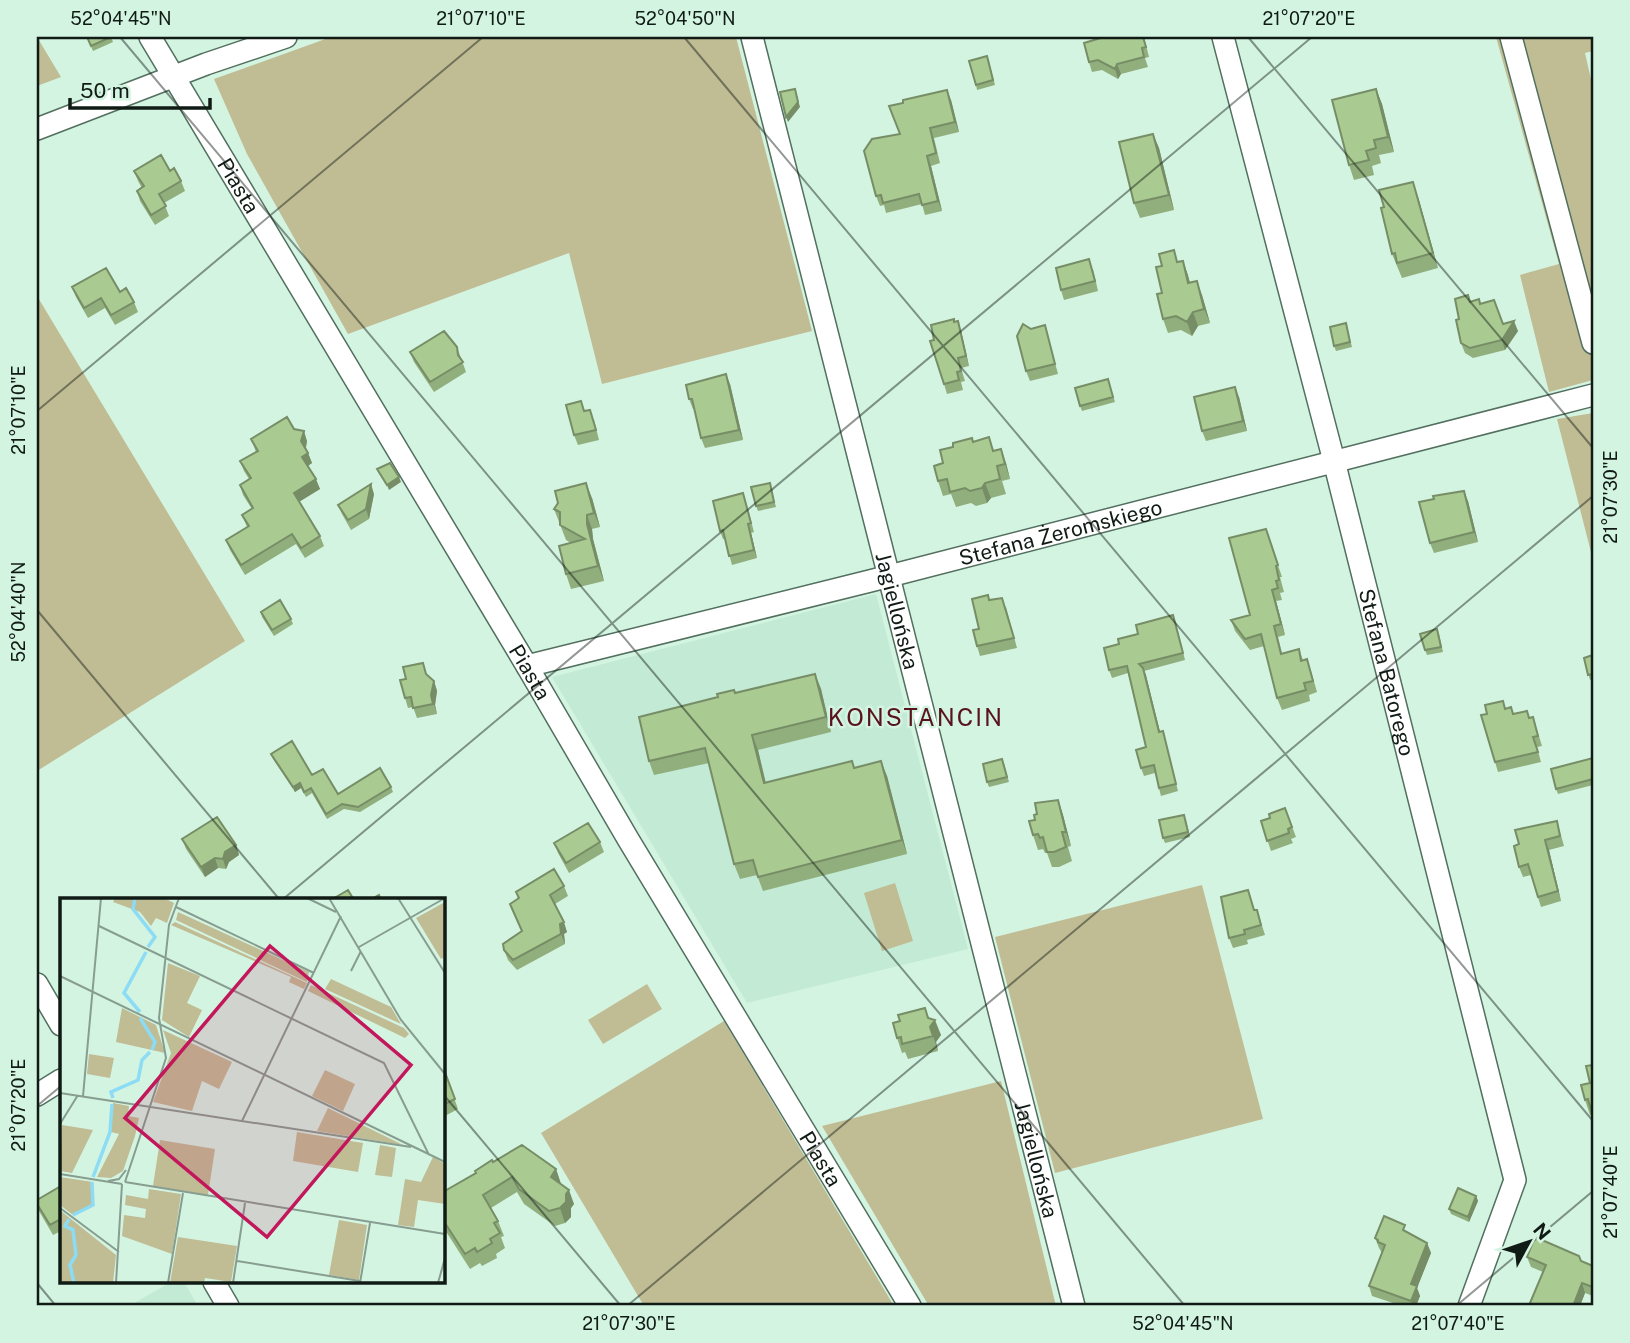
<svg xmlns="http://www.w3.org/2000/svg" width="1630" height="1343" font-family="'Public Sans',sans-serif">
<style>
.built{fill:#c2ead4}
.green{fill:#c0bc94}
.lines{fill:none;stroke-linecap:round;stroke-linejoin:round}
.minor-casing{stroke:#526f5f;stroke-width:24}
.minor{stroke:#fff;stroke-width:21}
.wall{fill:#91ae7d}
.shaded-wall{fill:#768d66}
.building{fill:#a9ca91;stroke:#768d66;stroke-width:2}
.ticks{fill:none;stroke:#101b15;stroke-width:2;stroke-opacity:0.45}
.labels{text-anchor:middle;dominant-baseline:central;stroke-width:5;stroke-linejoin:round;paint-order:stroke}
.street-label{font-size:21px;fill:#101b15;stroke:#d4f4e2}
.quarter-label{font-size:24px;letter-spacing:2px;fill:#58131d;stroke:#d4f4e2}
.inset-river{fill:none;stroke:#8bdcf4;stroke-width:3.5}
.inset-road{fill:none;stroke:#869d90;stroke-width:2}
.view{fill:#c2185b;fill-opacity:0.15;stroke:#c2185b;stroke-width:3.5}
.inset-edge{fill:none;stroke:#101b15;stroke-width:3.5}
.neatline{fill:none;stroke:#101b15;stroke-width:2.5}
.ticks-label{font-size:18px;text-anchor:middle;fill:#101b15}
</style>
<rect width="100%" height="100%" fill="#d4f4e2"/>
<!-- built -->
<path class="built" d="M876,594L968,949L747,1003L552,677Z
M171,1282H184L198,1306H129Z"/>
<!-- green -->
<path class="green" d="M37,37L61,77L37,86Z
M331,37H736L812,331L602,384L569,253L348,334L247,154L214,79Z
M1496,37H1506L1593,360V380L1549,392L1520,275L1559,264Z
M1515,37H1592L1593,51L1585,53L1593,88V329Z
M37,296L245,641L37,771Z
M1593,413V560L1557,419Z
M895,883L913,941L882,951L864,893Z
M1202,885L1263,1119L1055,1173L995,937Z
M647,984L662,1009L603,1044L588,1020Z
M724,1021L894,1306H644L541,1133Z
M1001,1081L1056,1306H929L822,1126Z"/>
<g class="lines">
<defs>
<g id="minor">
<path id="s1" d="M150,37L527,666L628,839L910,1306"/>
<path id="s2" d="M752,37L1074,1306"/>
<path id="s3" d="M1223,37L1334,461L1515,1180L1469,1306"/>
<path d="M1511,37L1593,343"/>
<path d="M37,129L206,64L286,37"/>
<path id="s4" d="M527,666L870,581L1593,395"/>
<path d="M37,984L61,1025"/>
<path d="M37,1095L61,1080"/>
<path d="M214,1282L228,1306"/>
</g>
</defs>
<!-- minor casing -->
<use href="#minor" class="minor-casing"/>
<!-- minor -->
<use href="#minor" class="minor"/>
</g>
<!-- wall -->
<path class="wall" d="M87,37H111L113,42L93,51Z
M1144,37L1149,57L1145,58L1148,67L1121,74L1118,79L1102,70L1092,72L1089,62Z
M989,61L995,85L977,90L976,85Z
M1376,89L1382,104L1394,152L1379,155L1381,163L1372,166L1374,175L1354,180L1349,165Z
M951,100L959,132L934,138L940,163L931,166L942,211L925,215L922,204L886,213L884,205L880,206L876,196L900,134Z
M1153,134L1159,148L1174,210L1140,218L1134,203Z
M134,171H170L181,181L185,191L164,203L169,216L155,225L140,201L137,191L142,188L138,181Z
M1418,197L1438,268L1402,278L1392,254Z
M1183,261L1190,282L1202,295L1210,323L1198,326L1192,336L1181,330L1168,333L1163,319L1162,293L1178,262Z
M1093,269L1098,291L1064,300L1061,290Z
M72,287L120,292L134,302L138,312L115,325L105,308L88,318L76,297Z
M1479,299L1481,304L1503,324L1518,331L1505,350L1473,358L1465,353L1461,343L1459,319L1471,301Z
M958,321L961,331L969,366L961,368L965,381L961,382L963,390L947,394L944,384L934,340L955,322Z
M1346,323L1352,347L1336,351L1334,346Z
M1045,325L1058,374L1030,381L1026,371L1031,329Z
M457,347L466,372L434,392L414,362L410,352Z
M1108,379L1115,402L1082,411L1080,406Z
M730,384L743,440L705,448L701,438L694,409H693L689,399Z
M1239,397L1247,431L1206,441L1202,431Z
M585,411L594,420L599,440L578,445L574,435Z
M294,429L307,441L306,448L312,463L308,466L320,489L299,502L320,536L324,546L305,558L296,544L245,575L230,550L226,540L247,527L242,515L252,509L243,495L240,485L249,479L244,471L240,461L256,452L251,439Z
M973,441L994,450L1006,463L1010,479L1002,481L1006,494L991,498L987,503L976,506L971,503L956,507L951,494L943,496L938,481L943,463Z
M771,488L776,507L758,511L756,506Z
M374,494L369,519L351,530L342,514L338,505Z
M592,498L600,527L592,529L593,539L604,581L571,589L566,574L571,543L566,540L554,509Z
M1468,501L1478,542L1434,553L1430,543Z
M746,502L754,532L751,533L757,558L732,565L725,539H723L720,531Z
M1266,529L1282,577H1280L1284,592L1280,593L1282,600L1276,601L1285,635L1278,637L1282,653L1299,649L1303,660L1311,671L1317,692L1309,695L1310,701L1282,710L1277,698L1264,646L1250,650L1235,631L1231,620L1250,615Z
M990,600L1006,607L1017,648L980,656L977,646L979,629Z
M261,612L291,619L293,624L274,636L262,617Z
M1176,623L1185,660L1144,671L1160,732L1163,731L1178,791L1161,796L1155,773L1144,776L1141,768L1146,747L1128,673L1112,678L1109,670L1119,644Z
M1439,634L1443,652L1427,655L1425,650Z
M1593,655V679L1590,680L1584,658Z
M815,674L821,689L831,732L758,750L766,783L854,768L887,776L907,854L763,891L757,875L740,879L734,864L709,763L654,775L649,761L735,693Z
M428,675L434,681L437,691L435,705L437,714L417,718L413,707L408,708L405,698Z
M1506,709L1514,714L1529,718L1533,717L1542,746L1537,747L1541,762L1498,772L1495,762Z
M271,754L312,775L338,794L391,787L393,792L360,812L344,809L327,819L312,793L306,797L301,788L295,792L273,759Z
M1593,758V785L1558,794L1556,789Z
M1004,764L1009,782L989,787L987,782Z
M1058,800L1063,815L1071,846L1068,847L1072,861L1059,867H1052L1047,853H1045L1043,849L1038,850L1033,835L1035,820L1037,814Z
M1285,808L1296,837L1291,839L1293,843L1271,851L1261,821L1270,818Z
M1186,820L1190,837L1165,843L1163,838Z
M1557,821L1564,846L1549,850L1561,901L1541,907L1531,875L1523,877L1519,867V844Z
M182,839L236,845L239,855L229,862L226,869L218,868L205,877L186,849Z
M600,842L604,852L569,873L558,853L554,843Z
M564,886L568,896L555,904L567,932L564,934L565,944L517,970L508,960L504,950L522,932L510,904L518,899L516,892Z
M1255,910H1257L1265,935L1247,940L1248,944L1233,948L1229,938Z
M925,1008L929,1018L941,1035L936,1042L938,1051L908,1059L905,1052L902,1053L897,1038L900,1021Z
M443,1067L458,1109L443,1117Z
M1590,1083L1592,1115H1590L1585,1100Z
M493,1162L556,1169L561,1184L574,1204L571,1208V1217L565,1223L555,1226L524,1204L517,1192L491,1208L498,1221L504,1236L501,1237L505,1248L496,1254L497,1258L482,1266L480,1263L470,1269L447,1233L443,1236V1192Z
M61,1186V1231L53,1235L39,1211L37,1206V1200Z
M1476,1196L1478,1201L1469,1222L1451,1214L1449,1209Z
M1408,1232L1427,1243L1431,1253L1417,1288L1420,1296L1416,1306H1402L1372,1296L1369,1286L1382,1253L1379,1248L1375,1238Z
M1527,1257L1581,1261L1593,1266V1296L1585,1293L1580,1306H1531L1530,1303L1543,1272L1531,1267Z"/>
<!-- shaded-wall -->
<path class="shaded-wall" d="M1117,64L1121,74L1118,79L1115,69Z
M795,89L800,107L788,122L786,117Z
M1376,89L1382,104L1394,152L1388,137Z
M947,90L951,100L959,132L955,122Z
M1153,134L1159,148L1174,210L1169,195Z
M927,156L931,166L942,211L938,201Z
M1413,182L1418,197L1438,268L1433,253Z
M1183,261L1188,275L1193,297L1188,283Z
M1197,281L1202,295L1210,323L1204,309Z
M1193,312L1198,326L1192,336L1187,322Z
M958,321L961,331L969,366L966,356Z
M1514,321L1518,331L1505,350L1502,340Z
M726,374L730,384L743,440L739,430Z
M1235,387L1239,397L1247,431L1243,421Z
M304,431L307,441L305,451L301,441Z
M1001,449L1006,463L1010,479L1005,464Z
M308,453L312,463L306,467L302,457Z
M399,477L401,482L389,490L387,485Z
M316,479L320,489L297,503L294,493Z
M586,483L592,498L600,527L594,513Z
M985,483L991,498L987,503L982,488Z
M371,484L374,494L369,519L366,509Z
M1464,491L1468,501L1478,542L1474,532Z
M587,515L592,529L593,539L604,581L598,566L587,524Z
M748,524L751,533L757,558L754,550Z
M1272,590L1276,601L1285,635L1281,624Z
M1143,668L1146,675L1162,740L1159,732Z
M815,674L821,689L831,732L826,717Z
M434,681L437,691L435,705L437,714L431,695Z
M752,735L758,750L769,798L764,783Z
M881,761L887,776L907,854L902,840Z
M300,783L301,788L295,792L293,787Z
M1058,800L1063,815L1071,846L1066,832Z
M1545,840L1549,850L1561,901L1558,891Z
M236,845L239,855L229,862L226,869L223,859L225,852Z
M215,858L218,868L205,877L201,867Z
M564,922L567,932L564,934L565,944L561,934L560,924Z
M925,1008L931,1026L935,1020L941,1035L936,1042L938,1051L933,1036Z
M556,1169L561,1184L551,1177Z
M569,1190L574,1204L571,1208V1217L565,1223L560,1208L566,1194Z
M1476,1196L1478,1201L1469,1222L1468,1217Z
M1427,1243L1431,1253L1417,1288L1420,1296L1416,1306H1413L1411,1301V1284Z
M1582,1283L1585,1293L1580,1306H1573Z"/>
<!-- building -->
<path class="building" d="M87,37H111L91,46Z
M1104,37H1143L1146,47L1142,48L1144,57L1117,64L1115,69L1098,60L1089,62L1084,43Z
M987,56L993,80L976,85L969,61Z
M795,89L798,102L786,117L780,92Z
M1376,89L1388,137L1374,140L1376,148L1366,151L1369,160L1349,165L1332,100Z
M947,90L955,122L930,128L936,153L927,156L938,201L922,205L919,194L883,203L881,195L876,196L864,151L872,139L900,134L889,106L903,103V100Z
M1153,134L1169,195L1134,203L1119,142Z
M161,155L170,171L174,168L181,181L159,194L166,206L151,215L137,191L144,186L134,171Z
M1413,182L1433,253L1397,263L1395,253L1392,254L1381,208L1384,207L1379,190Z
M1174,250L1177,262L1183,261L1188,283L1197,281L1204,309L1193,312L1187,322L1176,316L1163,319L1157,294L1162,293L1156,267L1162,266L1159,254Z
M1089,259L1095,281L1061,290L1056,268Z
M106,268L120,292L126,288L134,302L111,315L101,298L84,308L72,287Z
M1468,295L1470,302L1479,299L1480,304L1494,300L1503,324L1514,321L1502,340L1470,348L1461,343L1456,320L1459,319L1455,299Z
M954,319V322L958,321L966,356L958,358L961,371L957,372L959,380L944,384L930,341L934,340L931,325Z
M1346,323L1350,342L1334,346L1330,327Z
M1023,324L1031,329L1045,325L1055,364L1026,371L1017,336Z
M444,331L457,347L458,355L463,362L430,382L410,352Z
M726,374L739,430L701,438L692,399H689L686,385Z
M1108,379L1113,397L1080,406L1075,388Z
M1235,387L1243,421L1202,431L1194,397Z
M581,401L584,411L590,410L596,430L574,435L566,405Z
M287,417L294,429L304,431L301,441L308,453L302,457L316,479L294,493L320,536L301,548L292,534L241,565L226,540L249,526L242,515L253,508L240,485L251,478L240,461L258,451L251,439Z
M989,437L993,451L1001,449L1005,464L997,466L1000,479L985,483L982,488L970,491L965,488L950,492L947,479L938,481L934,466L943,463L940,450L953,447V443L972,438L973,442Z
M390,463L399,477L387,485L377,469Z
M586,483L594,513L587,515V524L598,566L566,574L559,546L585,539L560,525V512L554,509L558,503L555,491Z
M770,483L774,502L756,506L751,487Z
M371,484L366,509L348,520L338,505Z
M1464,491L1474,532L1430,543L1419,502L1434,499L1433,496Z
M743,493L751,523L748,524L754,550L729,556L723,530L720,531L713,501Z
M1266,529L1278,565L1276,566L1279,580L1276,581L1278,588L1272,590L1281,624L1274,626L1281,654L1299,649L1301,661L1307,659L1313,681L1304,683L1306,690L1277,698L1261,634L1245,639L1231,620L1250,615L1229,538Z
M988,595L989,600L1002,598L1014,638L977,646L973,630L979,629L972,599Z
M280,600L291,619L272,630L261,612Z
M1173,615L1183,653L1139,664L1143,668L1159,732L1163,731L1176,784L1159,788L1154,765L1141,768L1136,750L1146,747L1127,666L1109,670L1104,648L1119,644L1118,639L1138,634L1136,625Z
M1437,629L1441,647L1425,650L1420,634Z
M1593,655V674L1588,675L1584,658Z
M423,663L426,674L434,681L431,695L433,704L413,708L411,697L405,698L400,680L406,679L403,667Z
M815,674L826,717L752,735L764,783L852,761L854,768L881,761L902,840L758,877L753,860L734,864L705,748L649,761L639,717L718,697L717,694L734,690L735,693Z
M1503,701L1505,709L1511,707L1513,714L1527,711L1529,718L1533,717L1538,736L1533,737L1538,752L1495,762L1481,715L1487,714L1485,705Z
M292,741L312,775L323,769L338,794L380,768L391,787L358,807L342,804L326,814L311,788L304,792L300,783L293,787L271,754Z
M1593,758V779L1556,789L1551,769Z
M1002,759L1007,777L987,782L983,764Z
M1058,800L1066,832H1062L1066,847L1054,852H1047L1043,837L1040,838L1038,834L1033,835L1029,821L1035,820L1034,815L1037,814L1035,803Z
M1285,808L1292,827L1288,829L1289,833L1267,841L1261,821L1270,818L1269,814Z
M1184,815L1188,832L1163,838L1159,820Z
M217,817L236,845L225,852L223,859L215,858L201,867L182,839Z
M1557,821L1560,836L1545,840L1558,891L1538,897L1528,864L1519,867L1514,846L1519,844L1515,830Z
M588,823L600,842L566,863L554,843Z
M554,869L564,886L550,895L564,922L560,924L561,934L513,960L504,950L503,944L522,931L510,904L519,898L516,892Z
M348,890L354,900H331Z
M1248,890L1254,910H1257L1261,925L1244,930L1245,934L1229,938L1221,897Z
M379,895L381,900H370Z
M925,1008L928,1018L935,1020L930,1027L933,1036L902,1044L901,1037L897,1038L893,1023L900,1021L898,1015Z
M1593,1065V1117L1588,1099L1585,1100L1581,1085L1590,1083L1586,1066Z
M443,1067L455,1099L443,1105Z
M522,1145L556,1169L551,1177L569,1190L566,1194V1202L560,1208L549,1211L519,1189L512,1177L483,1195L498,1221L494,1223L500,1233L490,1239L492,1243L477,1252L475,1248L465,1254L443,1220V1192L476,1173L475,1171L492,1160L493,1162Z
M61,1186V1219L50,1225L37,1204V1200Z
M1458,1188L1476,1196L1468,1217L1449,1209Z
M1384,1216L1405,1225L1403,1230L1427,1243L1411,1284L1417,1286L1411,1301L1369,1286L1385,1245L1378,1242V1240L1375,1238Z
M1535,1237L1579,1256L1581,1261L1593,1266V1287L1582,1283L1573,1306H1533V1305L1530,1303L1546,1265L1527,1257Z"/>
<!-- ticks -->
<path class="ticks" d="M120,37L1185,1306M684,37L1593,1121M1248,37L1593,448M37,411L483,37M37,610L280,900M282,900L1312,37M443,1094L621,1306M37,1106L61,1086M37,1283L56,1306M627,1306L1593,496M1456,1306L1593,1191"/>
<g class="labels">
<!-- street labels -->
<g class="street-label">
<text stroke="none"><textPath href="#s1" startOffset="173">Piasta</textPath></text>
<text stroke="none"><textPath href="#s4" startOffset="550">Stefana Żeromskiego</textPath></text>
<text stroke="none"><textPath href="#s2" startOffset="592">Jagiellońska</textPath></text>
<text stroke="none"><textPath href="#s1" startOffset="740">Piasta</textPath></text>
<text stroke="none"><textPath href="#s3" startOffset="656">Stefana Batorego</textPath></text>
<text stroke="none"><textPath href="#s1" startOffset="1307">Piasta</textPath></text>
<text stroke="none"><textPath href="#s2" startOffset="1158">Jagiellońska</textPath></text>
</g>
<!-- quarter labels -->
<g class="quarter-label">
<text x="916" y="717">KONSTANCIN</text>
</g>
</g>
<!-- overview -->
<g transform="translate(60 898)">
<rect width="385" height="385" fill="#d4f4e2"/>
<path d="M55,0H104L114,5L107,25L96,20L91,28L80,14L53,4ZM385,4V59L381,61L356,20ZM118,14L249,74L247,84L116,22ZM115,24L247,85L244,91L229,84L231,79L111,27ZM108,65L140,78L127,105L142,112L129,139L102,122ZM271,81L331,109L341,126L265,91ZM251,87L344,130L349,136L345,140L248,93ZM62,110L96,127L105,155L56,144ZM103,132L172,164L159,191L142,183L132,213L93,204L111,155ZM29,156L54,160L50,180L27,176ZM265,172L295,186L283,213L252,198ZM53,205L69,208L68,218L79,220L75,238L63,273L51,280L37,279L59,236L51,234ZM268,210L343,247L257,233ZM2,227L33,232L12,275L0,273ZM237,234L303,245L298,274L233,263ZM100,242L155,251L148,297L93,288ZM320,247L336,250L332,279L315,277ZM373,259L385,266V306L358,302L354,329L338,327L345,281L361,284ZM0,279L33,284V308L13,317L0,307ZM89,291L121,296L112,356L62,338L64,317L85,320L86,311L65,307L66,297L88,301ZM1,313L56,357L53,385H0ZM279,322L307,327L299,382L269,377ZM118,339L177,348L171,384L145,380L144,385H110Z" fill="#c0bc94"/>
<path class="inset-river" d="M75,0L73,11L95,39L88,49M80,114L64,95L86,54M80,120L95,144L92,152M53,200L51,194L78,182L82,162L90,154M33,279L50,234L52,206M13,317L33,307L32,284M9,321L5,328L13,332L16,357L10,367L14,385"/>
<path class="inset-road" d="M247,0L276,14M269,0L341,122L385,176M338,0L385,75M116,9L254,75M39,28L324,165L369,257M299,49L385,0M291,73L301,53M0,78L385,264M0,195L351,249M23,198L41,0M182,223L281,18M0,226L18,197M0,276L62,286M48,283L59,281L66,272M65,284L385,336M65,284L106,160L99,120L109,27L119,0M0,310L59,354M177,363L300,383M56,385L62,286M108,385L123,295M173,385L185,305M300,385L310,325M378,385L385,360"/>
<path class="view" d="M210,48L351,167L207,339L65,220Z"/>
<rect width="385" height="385" class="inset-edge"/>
</g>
<!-- border -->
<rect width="1630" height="1343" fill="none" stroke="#d4f4e2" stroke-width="77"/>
<!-- north arrow -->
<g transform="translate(1529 1242) rotate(50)" stroke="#d4f4e2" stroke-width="5" paint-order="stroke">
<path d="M0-5L12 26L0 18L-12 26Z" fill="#101b15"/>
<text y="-10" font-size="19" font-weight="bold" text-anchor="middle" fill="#101b15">N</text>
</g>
<!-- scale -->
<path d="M70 98v10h140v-10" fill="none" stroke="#101b15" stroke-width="3.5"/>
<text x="80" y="98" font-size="21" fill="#101b15" stroke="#d4f4e2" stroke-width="5" paint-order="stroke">50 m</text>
<rect x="38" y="38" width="1554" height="1266" class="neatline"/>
<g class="ticks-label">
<text x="121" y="25">52°04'45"N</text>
<text x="481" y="25">21°07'10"E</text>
<text x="685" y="25">52°04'50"N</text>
<text x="1309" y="25">21°07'20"E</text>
<text transform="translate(19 410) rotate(-90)" y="6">21°07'10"E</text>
<text transform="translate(1611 497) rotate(-90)" y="6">21°07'30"E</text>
<text transform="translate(19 612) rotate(-90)" y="6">52°04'40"N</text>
<text transform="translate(19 1105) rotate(-90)" y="6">21°07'20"E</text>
<text transform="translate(1611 1192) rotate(-90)" y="6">21°07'40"E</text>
<text x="629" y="1330">21°07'30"E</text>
<text x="1183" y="1330">52°04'45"N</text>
<text x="1458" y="1330">21°07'40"E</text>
</g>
</svg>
